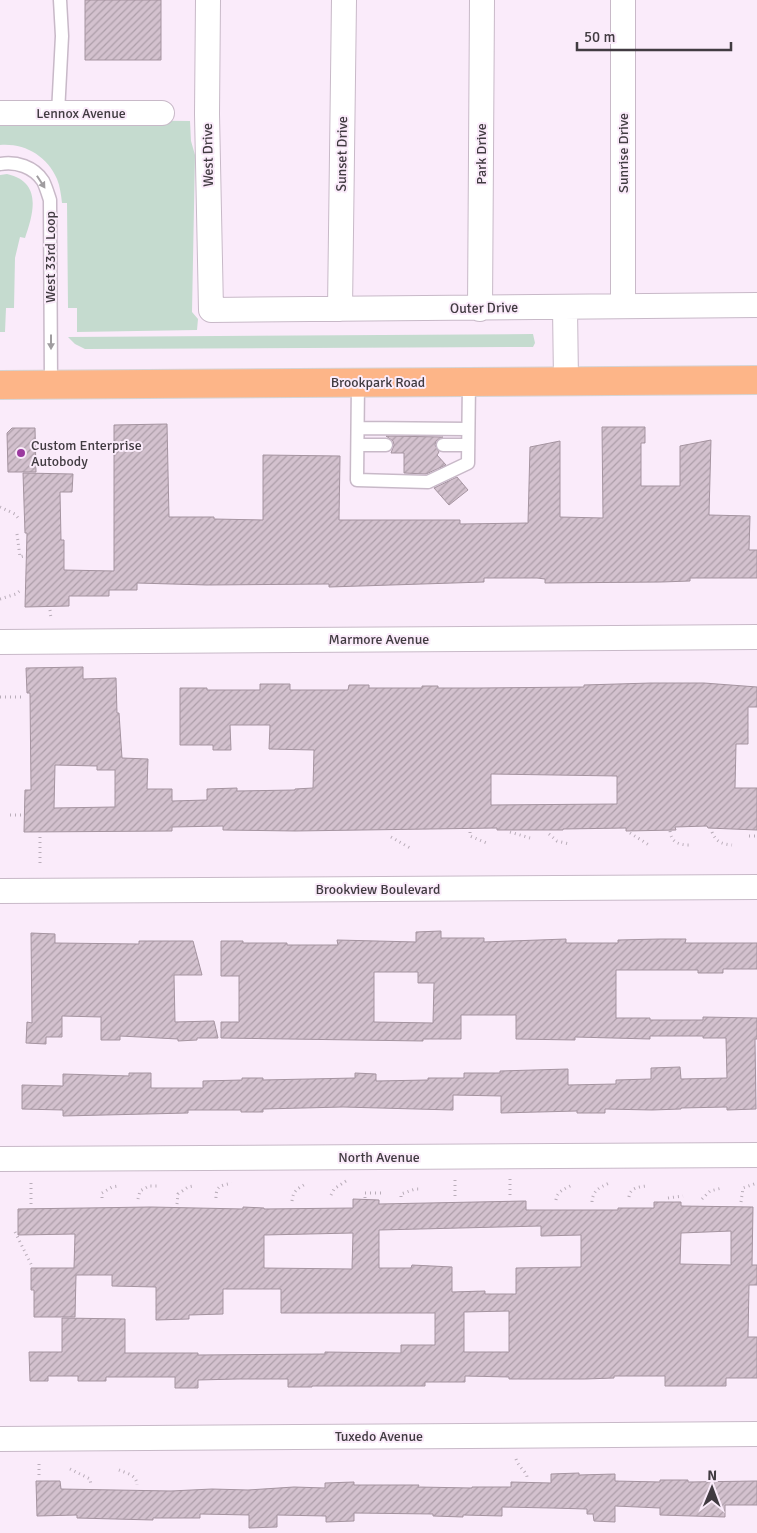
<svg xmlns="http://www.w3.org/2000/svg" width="757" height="1533" font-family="Signika,sans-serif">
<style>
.green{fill:#c5dbcf}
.building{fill:url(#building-hatch);stroke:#a594a0;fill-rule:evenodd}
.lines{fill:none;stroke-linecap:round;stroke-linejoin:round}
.lane-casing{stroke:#c8b9c8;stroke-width:15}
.street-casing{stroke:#c8b9c8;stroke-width:26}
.primary-casing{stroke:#d5d4d5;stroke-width:30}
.path{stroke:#b9adb9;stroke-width:3;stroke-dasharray:1 4;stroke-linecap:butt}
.lane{stroke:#fff;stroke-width:12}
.street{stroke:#fff;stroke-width:24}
.primary{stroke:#fdb588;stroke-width:28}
.oneway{fill:#a09da0}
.poi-dot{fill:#9b399f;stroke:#faebfa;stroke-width:2}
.labels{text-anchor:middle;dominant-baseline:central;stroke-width:4;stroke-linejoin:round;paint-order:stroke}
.street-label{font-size:14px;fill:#413b41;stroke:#faebfa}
.poi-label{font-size:14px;fill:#413b41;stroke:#faebfa;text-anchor:start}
</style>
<defs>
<pattern id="building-hatch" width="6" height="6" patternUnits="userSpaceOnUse" patternTransform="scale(1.25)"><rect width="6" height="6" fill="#d3c1ce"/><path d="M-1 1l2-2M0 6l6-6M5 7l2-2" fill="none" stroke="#ad9ea9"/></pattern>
</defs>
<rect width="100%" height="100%" fill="#faebfa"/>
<!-- green -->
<path class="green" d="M86,120L190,121L191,141L195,155L192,312L198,319L197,330L77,332V308H68L67,203H62C61,195 60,186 57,179C47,156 25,143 0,145V124Z
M7,174C42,182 34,212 25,238L20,237L15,258L14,308H6L5,332H0V175Z
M533,334L535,343L533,347L85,349L75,344L68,337Z"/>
<!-- building -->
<path class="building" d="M85,0H161V60H85Z
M167,424L169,517H214V519L263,520V455L340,456L339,520H460V524L528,523L530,447L560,441V517L603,518L602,427H645V443H641V486H680V446L711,440L709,515L750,516L749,550H757V578H690V581L661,582L545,583V579L537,578H484V582L329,587V584L207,585L137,583V590H109V596H69V606L25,607L27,533H25L23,473L73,474L72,492H60L61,540H64V570L114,571V425Z
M12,428H35L36,472H8L7,433Z
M386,436L443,437L436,441L435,445L439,452L437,455L446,465L426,474L404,473V453H391L394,445L393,441Z
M457,477L468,490L449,505L434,488Z
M83,667V679L116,678L117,713H119L122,758L148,759L147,789H172V801L207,800V789L237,788V791L295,790V789L313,788L314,750L269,749L270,725H230L231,750H213V745H180V688H207V690H260V684H290V690H348L349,685H369V688H422V686H438V688H478L584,687V685L651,683H704L757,687V707H748V744H736L735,788H757V830L708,828L707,826L675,827L676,830L626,831V828L563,829V830H497V828L295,831L223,830V826L172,827V831L24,832L25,790H31L30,693H27L26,668ZM55,765L97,766V770H115V807L54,808ZM491,774L617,776V804L491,805Z
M441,931V938H484V942L566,939V943H618V940L660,939H686L685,943H757V969H723V973H698V970H616V1018H650V1020H703V1017L757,1018V1039H755L756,1109L727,1110V1107L681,1108V1109L652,1110L605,1109V1113H577V1111L501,1113V1096L453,1095V1110L343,1107L263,1109V1112H241V1110H188V1113L63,1116V1110L22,1109V1085L63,1086V1074L129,1076V1073H151V1088H203V1081L242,1080V1078H263V1080L355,1078V1073L376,1074V1081L428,1080V1078H464V1073H500V1071L568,1069V1085L616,1084V1080L651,1079V1068L680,1067L681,1079L727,1078L726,1038H703V1036H650V1039L575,1037V1040L516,1039V1015H461V1039H423V1041L221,1038V1022H239V976H221V941H243V943H287V945H338L337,940L416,942V932ZM374,972H418V983H434L433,1023L374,1022Z
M31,933L55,934V943L139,944V941H193L202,975H174L175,1022L214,1021L218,1038H197V1040L178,1041V1039L120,1036V1040H101V1017L62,1016V1037H46V1044L26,1043L27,1022L32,1023Z
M353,1199L379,1200V1204L526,1201V1210H618V1208H654V1202H681V1206L753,1207L752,1265H757V1285H749L748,1337H757V1378H726V1386H665V1376H614V1378L585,1379H509V1377L465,1376V1382H425V1386H312V1387H288V1379H237L198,1380V1388H175V1377H106V1381H78V1376H48V1381H30L29,1352H62V1318L125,1319V1353H198V1355L325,1354V1352L401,1353V1345H435V1313H281V1289H223V1314L189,1315V1319L156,1320V1287L112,1286V1275H76L75,1317H34V1290H31V1268H74L75,1234L18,1235V1209L151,1207L243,1209V1207L264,1208V1209L353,1208ZM541,1226V1236L581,1235V1267L516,1268V1294H485V1291L452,1292V1267L412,1265L411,1268H379V1230ZM731,1231V1265L680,1264L681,1233ZM353,1233L352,1269L264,1268V1235ZM509,1311V1352H464V1312Z
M579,1473V1475L615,1474V1481L660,1482V1480H688V1482L757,1481V1505H725V1517L660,1515V1508L615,1506V1522L594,1521L593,1514H587V1509L551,1508L502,1507V1516L463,1515V1517L433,1516V1514L354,1513V1521L326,1522V1516L277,1515V1527L249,1528V1515L200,1514V1518H153V1520L77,1518V1515L37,1516L36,1481H60L61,1489L171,1491L212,1489L248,1490L294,1487L325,1488V1483L354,1482V1485H419L418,1487L472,1488V1487H511V1482L551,1483V1474Z"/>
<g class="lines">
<defs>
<path id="lane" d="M58,113L62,36L60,0
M0,164C16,161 34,167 43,181C46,187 48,194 50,200L51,385
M358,382L357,480L428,482L468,463L469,382
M358,428L468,429
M358,445H386
M443,445H468"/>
<path id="street" d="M208,0L207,114L211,310L757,305
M0,113H162
M623,305V0
M565,307L566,381
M340,309L344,0
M480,309L482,0
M0,642L757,637
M0,891L757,887
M0,1159L757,1155
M0,1439L757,1434"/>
<path id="primary" d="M0,385L757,380"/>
</defs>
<!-- lane casing -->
<use href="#lane" class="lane-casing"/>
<!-- street casing -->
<use href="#street" class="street-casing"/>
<!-- primary casing -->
<use href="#primary" class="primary-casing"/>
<!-- path -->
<path class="path" d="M0,507L15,514L19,519
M17,534L20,557L24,556
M0,599L16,594L22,589
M50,610L51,619
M0,697H24
M10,815H21
M670,831C671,842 679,845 689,845
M470,832V836L489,844
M510,832L530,838
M712,832C716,842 722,844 732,845
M630,833L649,845
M549,834L557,841L569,844
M749,836H757
M40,837V866
M391,837L410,848
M331,1195L334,1189L346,1181
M510,1195V1178
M455,1196V1179
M401,1197V1194L415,1189H422
M629,1197C630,1188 638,1187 646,1186
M102,1198V1193L112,1187L118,1186
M216,1198C216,1185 221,1186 232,1183
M365,1198V1193H382
M668,1198L683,1196
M138,1199L140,1191L149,1186H158
M702,1199L710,1191L722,1188
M556,1200C557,1191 565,1189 572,1185
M292,1201C293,1190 299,1188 307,1183
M592,1202C593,1190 599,1188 609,1183
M741,1202L743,1188L757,1183
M31,1204V1179
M177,1204L178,1194L188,1187L193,1186
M15,1232L32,1266
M516,1459C519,1468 526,1471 527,1477
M39,1464V1477
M70,1469L90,1479L91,1485
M119,1470C126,1473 137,1475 137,1485"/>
<!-- lane -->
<use href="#lane" class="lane"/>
<!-- street -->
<use href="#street" class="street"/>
<!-- primary -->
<use href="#primary" class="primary"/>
</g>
<!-- one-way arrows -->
<defs><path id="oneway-solid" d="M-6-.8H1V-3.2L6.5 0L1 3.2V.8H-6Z" transform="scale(1.25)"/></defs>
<g class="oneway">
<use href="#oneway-solid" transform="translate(41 182) rotate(57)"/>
<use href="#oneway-solid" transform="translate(51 342) rotate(90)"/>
</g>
<!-- markers -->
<circle class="poi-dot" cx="21" cy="453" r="5"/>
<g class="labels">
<!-- street labels -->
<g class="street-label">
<text x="81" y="113">Lennox Avenue</text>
<text transform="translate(623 153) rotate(-90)">Sunrise Drive</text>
<text transform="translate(342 154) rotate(-89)">Sunset Drive</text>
<text transform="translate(481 154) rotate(-90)">Park Drive</text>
<text transform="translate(208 155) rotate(-91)">West Drive</text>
<text transform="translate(50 257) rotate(-90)">West 33rd Loop</text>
<text transform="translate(484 308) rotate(-1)">Outer Drive</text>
<text x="378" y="382">Brookpark Road</text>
<text x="379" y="639">Marmore Avenue</text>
<text x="378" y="889">Brookview Boulevard</text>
<text x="379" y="1157">North Avenue</text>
<text x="379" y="1436">Tuxedo Avenue</text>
</g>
<!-- poi labels -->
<g class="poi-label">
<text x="31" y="445">Custom Enterprise<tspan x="31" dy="16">Autobody</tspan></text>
</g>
</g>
<!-- north arrow -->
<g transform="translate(712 1488) rotate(1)" stroke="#faebfa" stroke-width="4" paint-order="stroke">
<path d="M0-4L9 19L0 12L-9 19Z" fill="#413b41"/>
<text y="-8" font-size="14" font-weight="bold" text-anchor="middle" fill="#413b41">N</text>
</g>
<!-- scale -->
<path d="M577 42v8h154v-8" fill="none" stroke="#413b41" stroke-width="2.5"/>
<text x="584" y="42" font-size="15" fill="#413b41" stroke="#faebfa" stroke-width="4" paint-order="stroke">50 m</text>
</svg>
